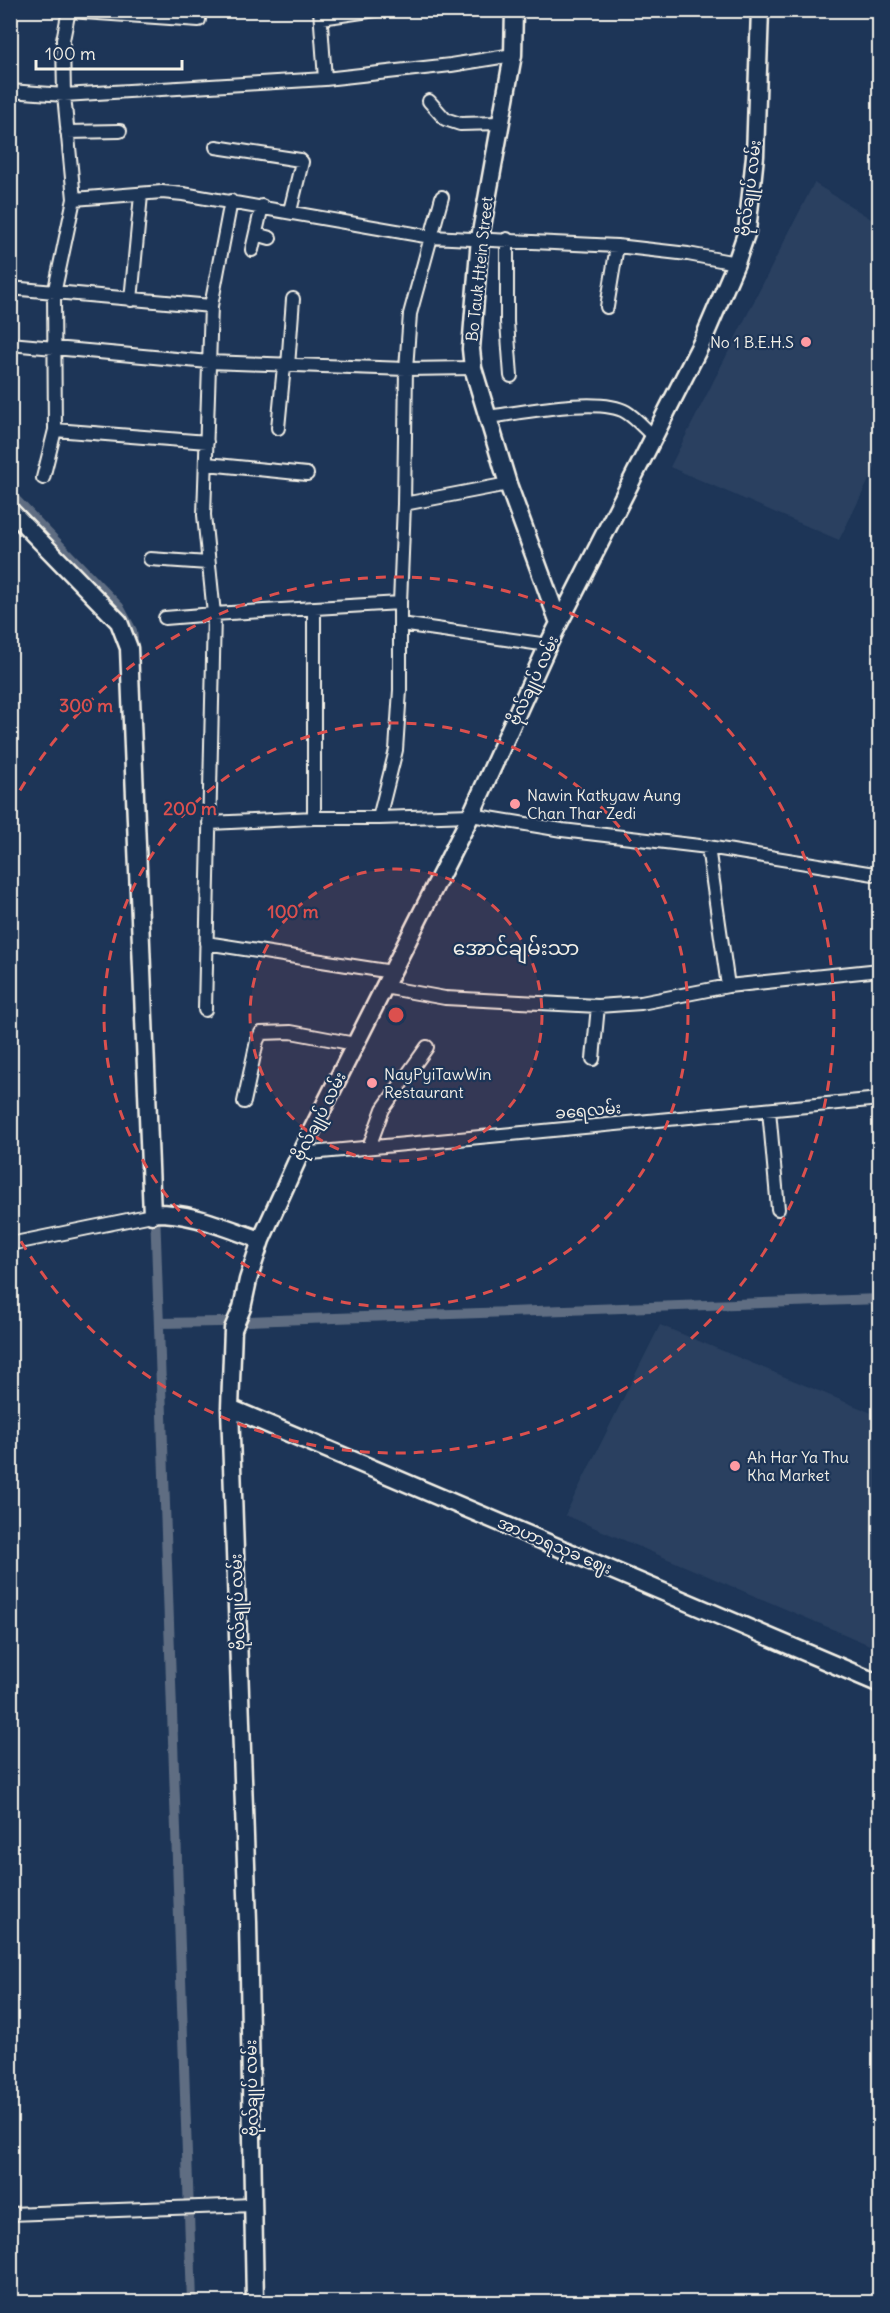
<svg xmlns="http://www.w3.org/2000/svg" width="890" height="2313" font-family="Delius,'Noto Sans Myanmar',sans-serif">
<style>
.built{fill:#2a4060}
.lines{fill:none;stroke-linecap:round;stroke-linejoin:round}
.canal{stroke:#5e6d82;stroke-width:10}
.street-casing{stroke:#f4f1e8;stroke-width:16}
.secondary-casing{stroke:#f4f1e8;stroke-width:21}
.street{stroke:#1d3557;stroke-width:12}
.secondary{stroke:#1d3557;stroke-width:16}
.ring{fill:none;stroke:#dc504e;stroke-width:3;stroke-dasharray:10 8}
.poi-dot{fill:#ff9aa2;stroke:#1d3557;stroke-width:2}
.labels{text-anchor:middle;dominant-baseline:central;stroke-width:4.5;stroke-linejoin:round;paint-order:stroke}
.street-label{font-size:16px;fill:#f4f1e8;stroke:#1d3557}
.poi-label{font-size:16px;fill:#f4f1e8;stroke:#1d3557;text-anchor:start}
.quarter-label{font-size:20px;fill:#f4f1e8;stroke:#1d3557}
.centre{fill:#dc504e;stroke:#1d3557;stroke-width:3}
.ring-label{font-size:18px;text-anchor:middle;font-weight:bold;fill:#dc504e;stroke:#1d3557;stroke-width:4.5;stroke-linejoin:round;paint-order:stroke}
</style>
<rect width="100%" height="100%" fill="#1d3557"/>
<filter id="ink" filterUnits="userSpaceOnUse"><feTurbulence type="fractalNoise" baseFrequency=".0167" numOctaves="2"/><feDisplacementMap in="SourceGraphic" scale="12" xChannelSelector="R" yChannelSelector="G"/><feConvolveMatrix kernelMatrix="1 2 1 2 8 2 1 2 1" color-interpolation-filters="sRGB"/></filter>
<g filter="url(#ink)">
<!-- built -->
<path class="built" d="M814,183L879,224V460L839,540L670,467Z
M660,1325L879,1416V1649L565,1515Z"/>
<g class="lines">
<!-- canal -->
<path class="canal" d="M10,494L119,607L132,631L134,647
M155,1209L192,2302
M159,1323L219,1322L880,1299"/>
<defs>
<path id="street" d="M320,10L325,79
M69,11L199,20V10
M321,18L376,10
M10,91L64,95L325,79L451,65L513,55
M429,101L445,119L460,124L500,123
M67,132L120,131
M216,147L300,160L302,162L290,211
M74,199L162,192L183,194L431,237L617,246L688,254L736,263
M231,201L211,306L204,515L214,614L400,603
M256,234L270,238
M507,239V322L511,376
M252,250L262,206
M10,288L211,306
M131,300L141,195
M607,307L617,246
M10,344L209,362L406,369L473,368
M288,366L293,299
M488,417C520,413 599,396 626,412C636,418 645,429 654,437
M278,428L284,366
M55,430L207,442
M207,464L307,474
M43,478L55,430L54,294L74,199L64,95L63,40L69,10
M404,504L508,484
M150,559L208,563
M314,609V818H379L471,815L562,830L708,847L880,875
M165,618L214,614L205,1010
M401,624L548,645
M379,818L396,750L400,690V603L404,504L406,369L410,314L442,197
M209,823L314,818
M708,847L728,986
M206,943L392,972
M384,987L445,998L598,1006L641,1003L728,986L880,970
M593,1059L598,1006
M244,1102L257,1041L261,1033L291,1032L355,1044
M769,1110L778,1209
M369,1147L383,1109L427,1047
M300,1154L880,1099
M10,1244L152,1215
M10,2214L253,2205"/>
<path id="secondary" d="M514,10L513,55L480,238L471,349L473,368L508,484L559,623
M10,510L119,622L129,648L152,1215
M152,1215V1213C191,1212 225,1228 261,1240
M230,1408L880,1684
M255,2302L248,1922L230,1408L233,1329L242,1308L248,1280L261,1240L300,1154L471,815L548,645L703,340L736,263L747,231L755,156L760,10"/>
</defs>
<!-- street casing -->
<use href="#street" class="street-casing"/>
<!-- secondary casing -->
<use href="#secondary" class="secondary-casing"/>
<!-- street -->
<use href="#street" class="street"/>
<!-- secondary -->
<use href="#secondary" class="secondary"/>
</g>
</g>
<!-- distance rings -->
<circle cx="396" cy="1015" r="146" fill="#dc504e" fill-opacity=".12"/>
<g class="ring">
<circle cx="396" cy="1015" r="146"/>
<circle cx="396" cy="1015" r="292"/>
<path d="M11 806A438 438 0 1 1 11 1224"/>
</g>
<!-- markers -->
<g class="poi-dot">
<circle cx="806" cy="342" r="6"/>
<circle cx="515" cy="804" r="6"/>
<circle cx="372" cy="1083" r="6"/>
<circle cx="735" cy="1466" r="6"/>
</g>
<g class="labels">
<!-- street labels -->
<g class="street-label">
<text transform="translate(749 188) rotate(-83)">ဗိုလ်ချုပ် လမ်း</text>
<text transform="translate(479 269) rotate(-84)">Bo Tauk Htein Street</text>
<text transform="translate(533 680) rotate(-65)">ဗိုလ်ချုပ် လမ်း</text>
<text transform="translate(588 1110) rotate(-5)">ခရေလမ်း</text>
<text transform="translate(319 1116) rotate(-63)">ဗိုလ်ချုပ် လမ်း</text>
<text transform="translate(555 1545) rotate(23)">အာဟာရသုခ ဈေး</text>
<text transform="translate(237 1602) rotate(-92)">ဗိုလ်ချုပ် လမ်း</text>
<text transform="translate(251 2088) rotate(-91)">ဗိုလ်ချုပ် လမ်း</text>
</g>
<!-- poi labels -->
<g class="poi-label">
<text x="794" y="342" text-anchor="end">No 1 B.E.H.S</text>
<text x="527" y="795">Nawin Katkyaw Aung<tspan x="527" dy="18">Chan Thar Zedi</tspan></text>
<text x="384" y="1074">NayPyiTawWin<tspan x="384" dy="18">Restaurant</tspan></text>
<text x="747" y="1457">Ah Har Ya Thu<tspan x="747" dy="18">Kha Market</tspan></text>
</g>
<!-- quarter labels -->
<g class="quarter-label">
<text x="516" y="947">အောင်ချမ်းသာ</text>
</g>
</g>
<circle cx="396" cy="1015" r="9" class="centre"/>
<g class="ring-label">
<text x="86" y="712">300 m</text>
<text x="190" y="815">200 m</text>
<text x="293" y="918">100 m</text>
</g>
<!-- margin -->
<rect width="890" height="2313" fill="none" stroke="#1d3557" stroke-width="36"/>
<rect x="18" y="18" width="854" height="2277" fill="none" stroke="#f4f1e8" stroke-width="2" filter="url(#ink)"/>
<!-- scale -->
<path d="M36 60v9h146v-9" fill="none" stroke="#f4f1e8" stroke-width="3"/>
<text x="45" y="60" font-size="18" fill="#f4f1e8" stroke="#1d3557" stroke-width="4.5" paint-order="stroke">100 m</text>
</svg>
